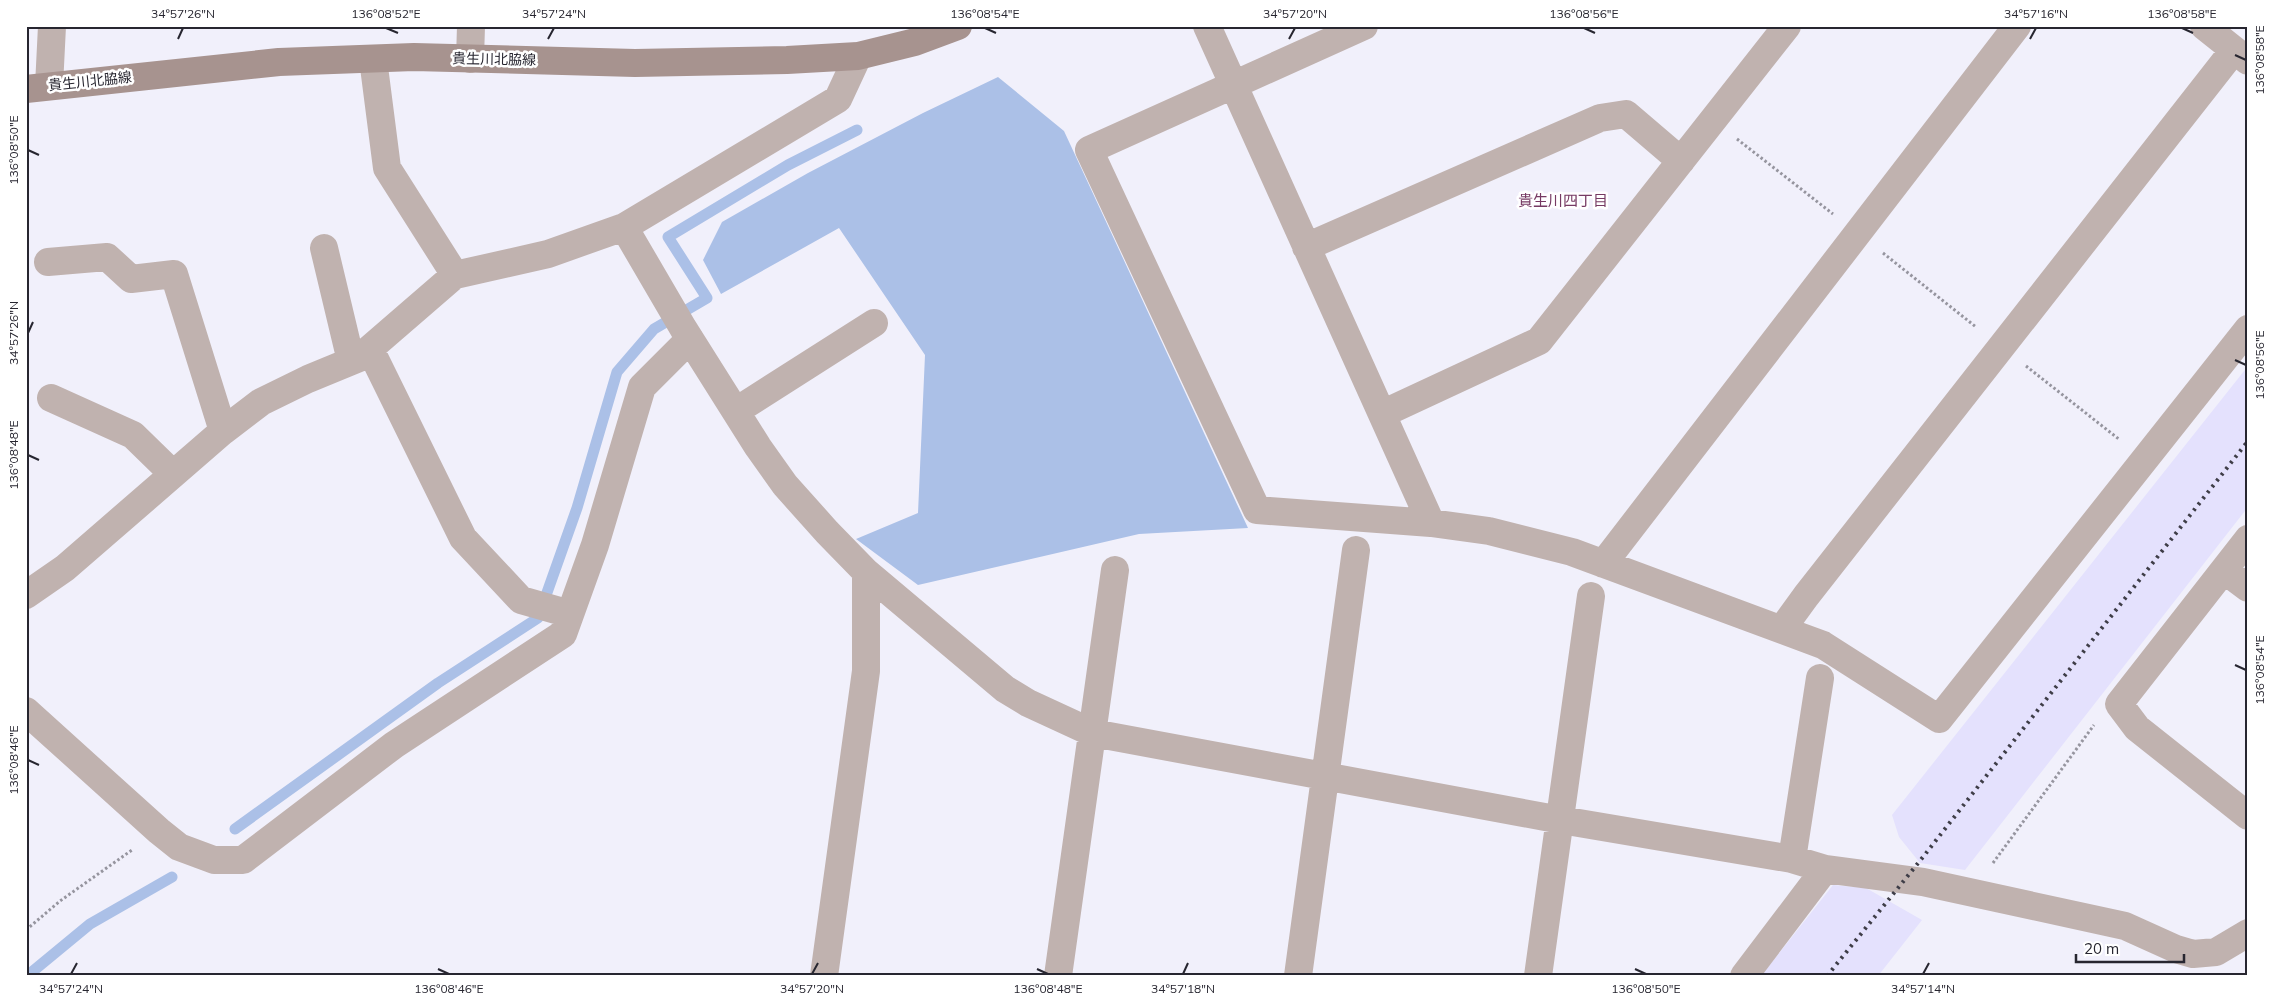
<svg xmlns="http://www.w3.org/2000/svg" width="2274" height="1002" font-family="Mulish,'Noto Sans JP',sans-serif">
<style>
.built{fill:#e4e1fd}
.water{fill:#abc0e7}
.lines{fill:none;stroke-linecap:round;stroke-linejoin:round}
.stream{stroke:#abc0e7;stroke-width:11}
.path{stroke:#96959f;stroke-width:3;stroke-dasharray:2.5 2.5;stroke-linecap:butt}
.street{stroke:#c0b2af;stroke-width:28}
.secondary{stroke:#a7938f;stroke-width:28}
.rail{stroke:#3e3d47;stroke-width:4;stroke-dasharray:2.5 5;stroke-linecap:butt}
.ticks{fill:none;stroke:#272630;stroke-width:2}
.labels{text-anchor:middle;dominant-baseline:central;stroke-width:5;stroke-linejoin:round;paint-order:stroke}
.street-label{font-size:14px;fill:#272630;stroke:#fff}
.neighbourhood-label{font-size:15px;fill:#763a63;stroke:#fff}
.neatline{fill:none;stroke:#272630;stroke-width:2}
.ticks-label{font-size:12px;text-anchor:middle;fill:#272630}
</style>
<rect width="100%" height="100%" fill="#f1f0fb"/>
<!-- built -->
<path class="built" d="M2248,366V507L1965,870L1920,863L1899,837L1892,815Z
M1833,885L1866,888L1922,920L1878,976H1761Z"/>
<!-- water -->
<path class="water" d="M998,77L1064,131L1248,528L1139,534L918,585L856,539L918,513L925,355L839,228L721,294L703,260L722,222L808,173L923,113Z"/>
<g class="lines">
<!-- stream -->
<path class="stream" d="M235,829L438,683L538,618L577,508L617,372L654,329L707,298L668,237L788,165L857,130
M27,976L90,924L172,877"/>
<!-- path -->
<path class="path" d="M1737,139L1833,214
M1883,253L1976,327
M2026,366L2120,440
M1993,863L2094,725
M26,930L60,901L132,850"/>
<!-- street -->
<path class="street" d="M1207,26L1431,523
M1364,26L1089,150L1257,510L1431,523L1489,531L1572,552L1823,645L1939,719L2248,329
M2204,26L2248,61
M373,59L387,168L455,275
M470,59L471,26
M49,86L52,26
M624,227L683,328L758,447L785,485L827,532L866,572L1005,689L1028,703L1093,733L1561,820L1792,859L1825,869L1923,882L2125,926L2176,949L2193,954L2216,952L2248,933
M1306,247L1600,118L1626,114L1681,161
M324,248L351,361
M48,262L107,257L131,279L174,274L223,431
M370,349L463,538L521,600L570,614
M51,398L133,435L173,474
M736,411L874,323
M1382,414L1539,341L1787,26
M2248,539L2119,704L2137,728L2248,816
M1603,564L2017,26
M2224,570L2248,588
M26,595L65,568L223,431L261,402L308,379L359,358L455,275L548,254L624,227L838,99L858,56
M1782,629L1806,596L2234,50
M26,711L159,831L179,847L214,860H243L394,745L563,634L595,545L642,387L690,339
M1792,859L1820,678
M824,976L866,671V572
M1058,976L1115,570
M1298,976L1356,550
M1538,976L1591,596
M1744,976L1825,869"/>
<!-- secondary -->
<path class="secondary" d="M26,89L279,62L414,57L635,63L787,60L858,56L915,42L958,26"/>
<!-- rail -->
<path class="rail" d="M1827,976L1923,857L2248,441"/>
</g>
<!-- ticks -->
<path class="ticks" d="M386,28L398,33M985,28L996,33M1584,28L1595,33M2182,28L2193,33M178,39L183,28M548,39L554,28M1289,39L1295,28M2030,39L2036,28M2235,55L2246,60M28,150L39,155M28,333L33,322M2235,360L2246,365M28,455L39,460M2235,665L2246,670M28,760L39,765M438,969L449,974M1037,969L1048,974M1635,969L1646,974M71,974L77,963M812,974L818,963M1183,974L1188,963M1923,974L1929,963"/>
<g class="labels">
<!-- street labels -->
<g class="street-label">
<text transform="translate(494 59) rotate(1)">貴生川北脇線</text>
<text transform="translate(90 81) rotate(-6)">貴生川北脇線</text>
</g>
<!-- neighbourhood labels -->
<g class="neighbourhood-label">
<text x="1563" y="200">貴生川四丁目</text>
</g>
</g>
<!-- border -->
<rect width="2274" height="1002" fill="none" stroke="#ffffff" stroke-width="55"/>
<!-- scale -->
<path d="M2076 954v8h108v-8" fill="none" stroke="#272630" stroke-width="2.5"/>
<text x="2084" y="954" font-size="15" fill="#272630" stroke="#ffffff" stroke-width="4" paint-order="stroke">20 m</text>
<rect x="28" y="28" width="2218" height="946" class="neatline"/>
<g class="ticks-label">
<text x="183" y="18">34°57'26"N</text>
<text x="386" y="18">136°08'52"E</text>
<text x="554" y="18">34°57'24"N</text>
<text x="985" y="18">136°08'54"E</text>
<text x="1295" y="18">34°57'20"N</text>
<text x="1584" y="18">136°08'56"E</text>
<text x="2036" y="18">34°57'16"N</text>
<text x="2182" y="18">136°08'58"E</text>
<text transform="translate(2260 60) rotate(-90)" y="4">136°08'58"E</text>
<text transform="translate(14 150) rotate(-90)" y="4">136°08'50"E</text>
<text transform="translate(14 333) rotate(-90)" y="4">34°57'26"N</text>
<text transform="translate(2260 365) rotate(-90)" y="4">136°08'56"E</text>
<text transform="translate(14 455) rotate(-90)" y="4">136°08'48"E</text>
<text transform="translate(2260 670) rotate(-90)" y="4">136°08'54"E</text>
<text transform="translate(14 760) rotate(-90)" y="4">136°08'46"E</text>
<text x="71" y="993">34°57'24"N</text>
<text x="449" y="993">136°08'46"E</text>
<text x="812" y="993">34°57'20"N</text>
<text x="1048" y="993">136°08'48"E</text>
<text x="1183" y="993">34°57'18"N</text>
<text x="1646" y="993">136°08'50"E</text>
<text x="1923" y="993">34°57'14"N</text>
</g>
</svg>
